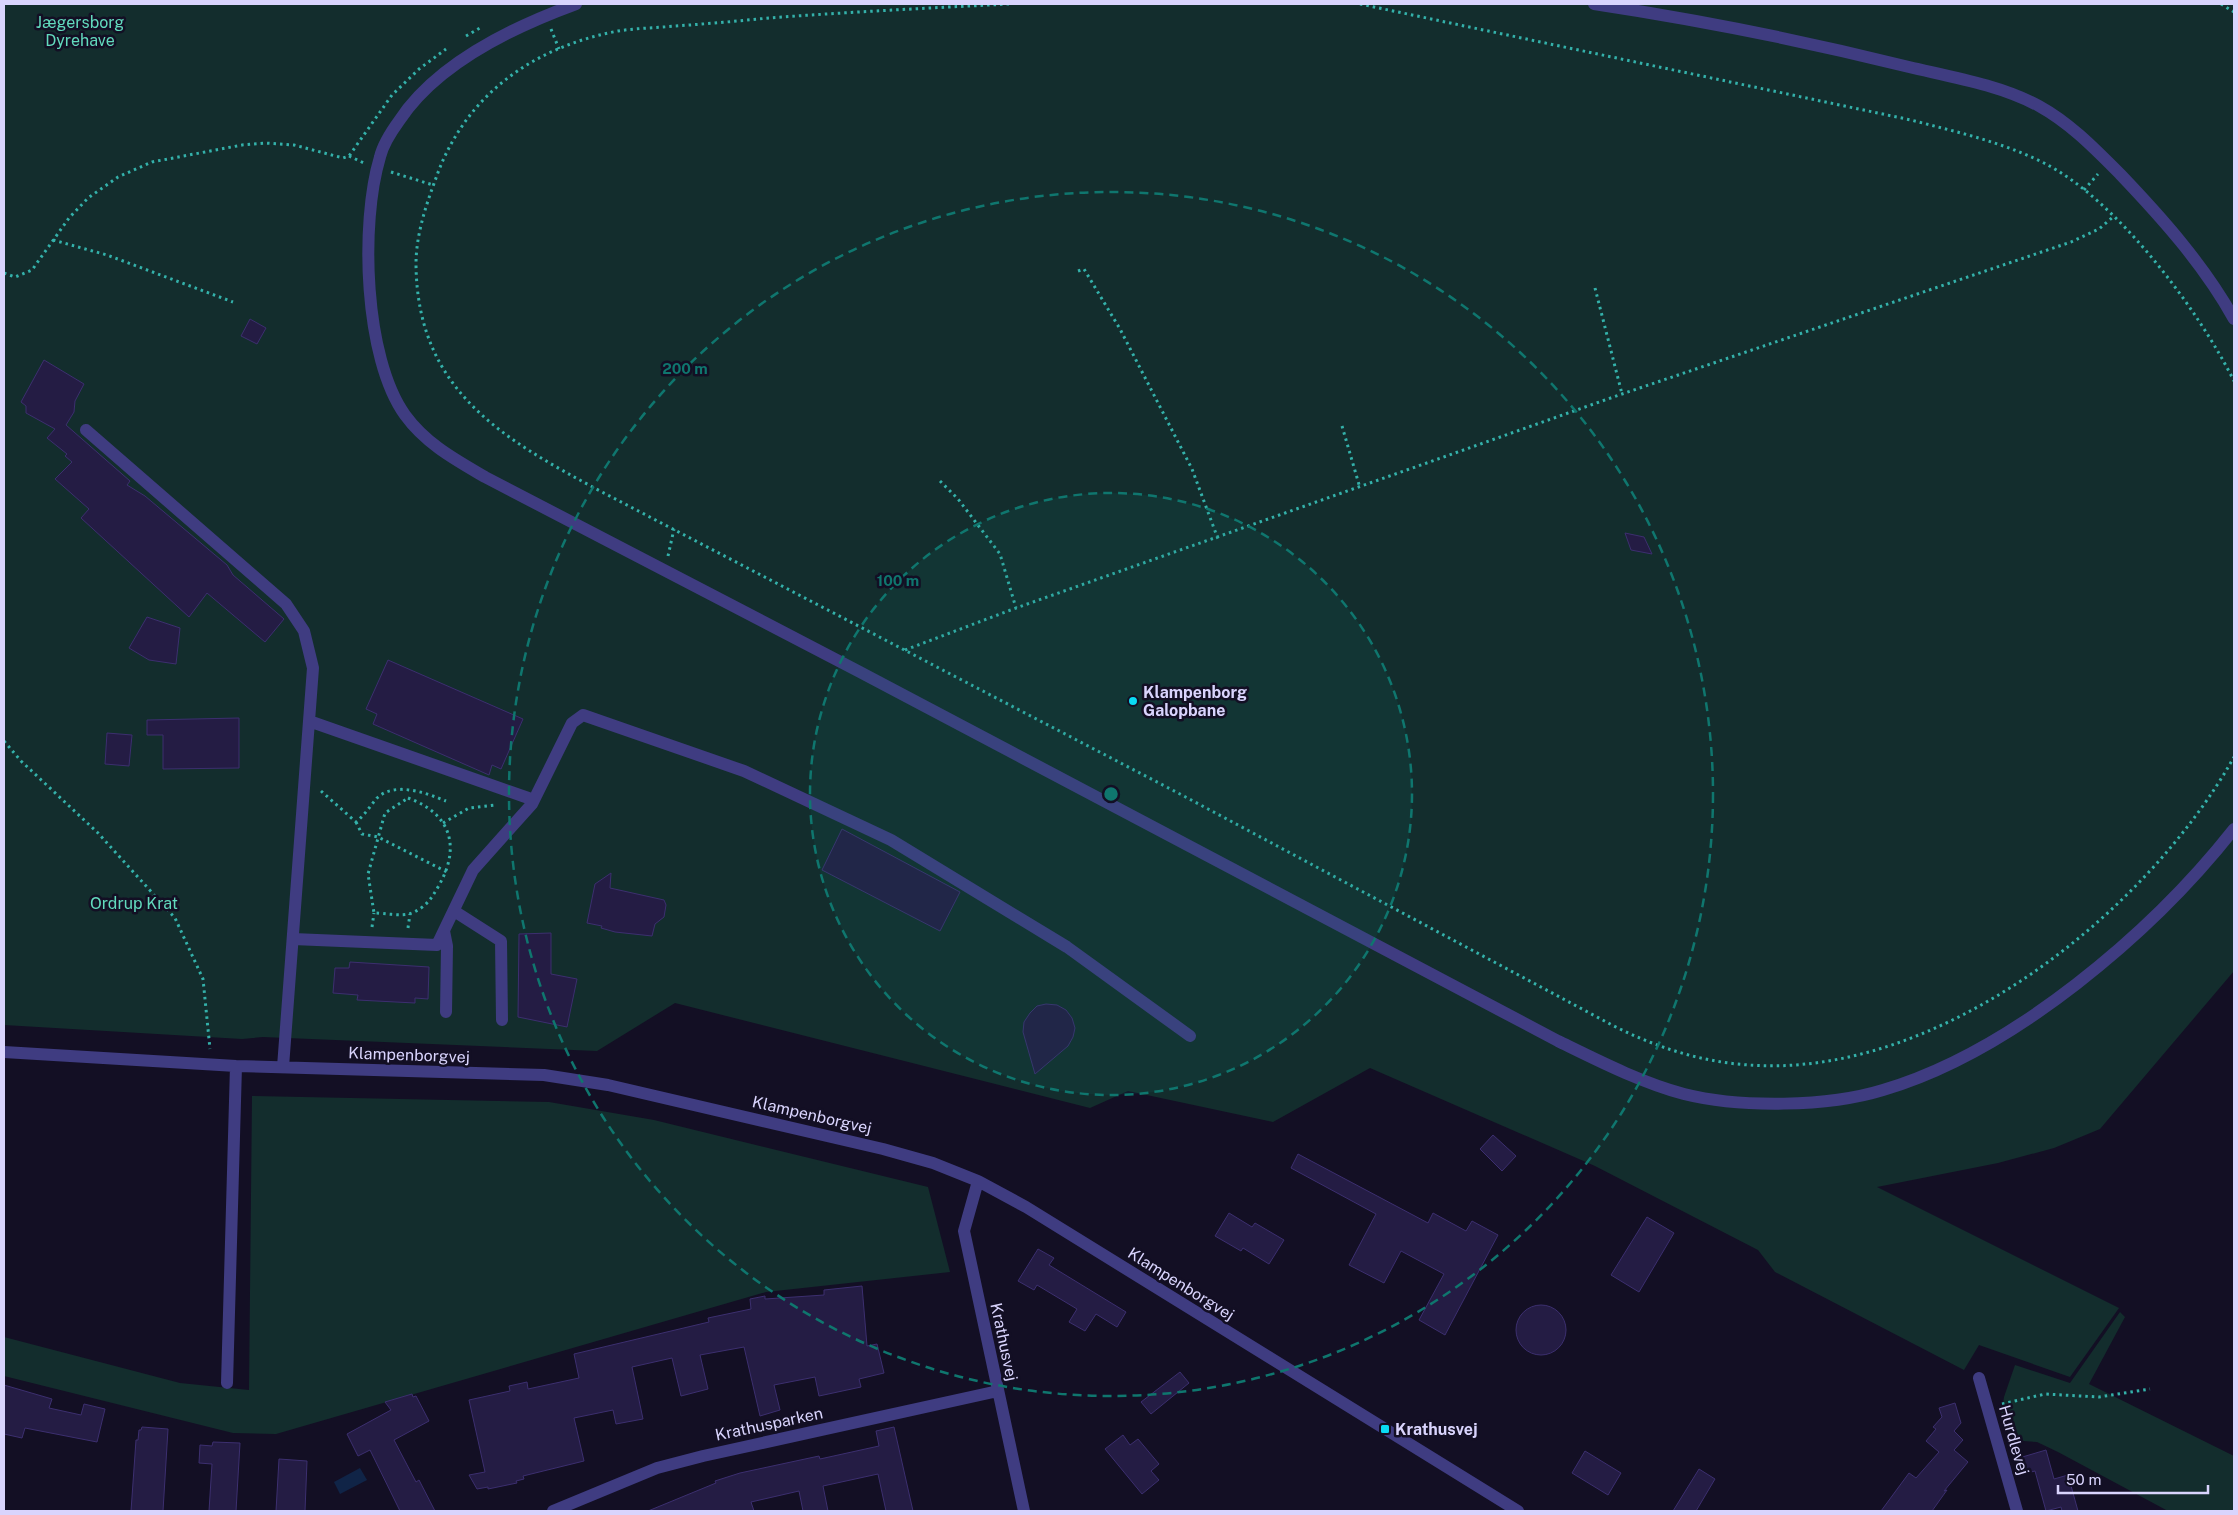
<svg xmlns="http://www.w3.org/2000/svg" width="2238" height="1515" font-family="'Public Sans',sans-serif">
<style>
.green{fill:#132d2d}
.water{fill:#102447}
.building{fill:#241c44;stroke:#3c2f6f}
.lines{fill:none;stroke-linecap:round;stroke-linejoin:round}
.path{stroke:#34b1aa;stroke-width:3;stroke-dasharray:2.5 4;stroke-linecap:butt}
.minor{stroke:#3f3c81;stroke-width:12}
.ring{fill:none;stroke:#0f766e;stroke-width:2.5;stroke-dasharray:9 6}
.poi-dot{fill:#0adaf3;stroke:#130f24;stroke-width:2}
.labels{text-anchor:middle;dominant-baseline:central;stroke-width:5;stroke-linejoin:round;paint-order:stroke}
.park-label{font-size:16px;fill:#62dabd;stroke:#130f24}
.poi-label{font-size:16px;font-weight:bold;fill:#d9d4fd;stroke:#130f24;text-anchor:start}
.street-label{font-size:16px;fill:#d9d4fd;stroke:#130f24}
.centre{fill:#0f766e;stroke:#130f24;stroke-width:2.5}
.ring-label{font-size:15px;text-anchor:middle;font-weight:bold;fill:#0f766e;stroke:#130f24;stroke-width:5;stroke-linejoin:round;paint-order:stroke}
</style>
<rect width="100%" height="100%" fill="#130f24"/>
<!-- green -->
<path class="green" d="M4,4H2234V971L2100,1129L2054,1148L1998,1163L1877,1187L2119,1308L2070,1377L1979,1345L1964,1370L1775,1272L1758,1250L1595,1166L1370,1068L1273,1122L1128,1091L1090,1108L675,1003L597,1051L263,1037L242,1039L4,1025Z
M252,1096L549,1102L654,1120L928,1187L950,1272L766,1292L276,1434L233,1433L4,1376V1337L180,1383L249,1390Z
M2120,1312L2125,1317L2089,1384L2234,1456V1511H2168L2058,1452L2037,1442L2010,1440L2001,1417L2004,1397L2015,1365L2070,1383Z"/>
<!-- water -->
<path class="water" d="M360,1468L367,1480L340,1494L334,1482Z"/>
<!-- building -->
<path class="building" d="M250,319L266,328L257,344L241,336Z
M44,360L84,384L75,401L74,412L66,425L130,481L127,485L145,496L227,565L233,575L284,619L265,642L207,593L189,617L81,518L89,509L55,479L72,462L65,456L67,454L47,438L55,429L26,413V406L21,402Z
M1625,533L1644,537L1652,554L1631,550Z
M147,617L180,628L176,664L149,660L129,648Z
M388,660L523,719L501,769L492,765L489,775L373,724L377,714L366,709Z
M239,718V768L163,769V735H147V720Z
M107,733L132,735L129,766L105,764Z
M842,829L960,892L940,931L822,870Z
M611,873L610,888L664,900L666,905L664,917L655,924L652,936L615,932L601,928L602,926L587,923L595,884Z
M551,933V974L577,979L567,1027L518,1017L519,934Z
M350,962L429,967L428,999L415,998V1003L357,1000L358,995L333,993L335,968H349Z
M1046,1004L1057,1005L1066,1010L1072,1018L1075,1028L1073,1037L1068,1046L1035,1074L1023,1032L1024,1022L1030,1013L1037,1006Z
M1493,1135L1516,1156L1502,1171L1480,1149Z
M1298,1154L1428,1223L1433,1213L1466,1231L1472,1221L1498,1235L1445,1335L1419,1320L1444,1274L1401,1251L1384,1283L1349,1265L1376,1214L1291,1168Z
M1229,1213L1252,1227L1255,1223L1284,1240L1269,1264L1243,1248L1241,1251L1215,1236Z
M1647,1217L1674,1233L1639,1292L1611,1275Z
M1038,1249L1054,1258L1049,1265L1126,1312L1117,1327L1096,1314L1085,1331L1069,1322L1077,1309L1037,1285L1034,1290L1018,1281Z
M862,1286L867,1346L877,1344L884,1373L859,1379L861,1387L819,1396L815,1377L774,1385L780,1410L760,1416L744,1347L700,1355L708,1389L681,1396L672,1358L632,1367L643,1419L616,1424L613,1410L574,1418L584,1461L523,1476L524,1479L516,1481L517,1483L488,1489V1487L477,1489L469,1475L485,1472L469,1400L510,1391L509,1386L527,1382L528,1389L579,1378L574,1354L709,1322L708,1318L751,1309L750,1299L765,1296V1299L824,1295V1290Z
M1516 1330a25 25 0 1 1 50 0a25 25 0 1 1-50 0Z
M1180,1372L1189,1383L1151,1414L1141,1402Z
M4,1385L52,1399L49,1408L81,1415L84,1404L105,1409L97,1442L25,1428L22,1438L4,1434Z
M412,1394L413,1397L416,1396L429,1421L394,1440L416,1482L419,1480L435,1511H400L370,1450L358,1456L347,1434L391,1410L385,1402Z
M1955,1403L1961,1423L1954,1431L1963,1440L1954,1450L1968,1462L1944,1491L1947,1490L1932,1511H1881L1909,1473L1916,1478L1939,1452L1926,1441L1936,1429L1933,1427L1942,1417L1939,1408Z
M142,1427L168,1429L163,1511H131L136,1440H138L139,1430H141Z
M894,1427L913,1511H886L878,1474L823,1486L828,1511H803L799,1491L751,1502L754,1511H648L716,1483L715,1481L740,1473L819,1456L820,1459L879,1446L876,1431Z
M1123,1435L1130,1445L1138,1439L1159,1464L1151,1471L1159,1480L1142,1494L1105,1449Z
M213,1442L240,1443L236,1511H209L212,1464L199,1463L200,1445L212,1446Z
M2046,1450L2054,1479L2068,1475L2078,1511H2062L2061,1507L2046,1511L2035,1471L2023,1474L2019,1458Z
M1585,1451L1621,1473L1608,1495L1572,1473Z
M279,1459L307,1461L305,1511H276Z
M1699,1469L1715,1479L1696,1511H1673Z"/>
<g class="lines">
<!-- path -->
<path class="path" d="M1009,4C929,8 849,12 769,18C738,21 706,24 675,26C656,28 637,28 618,31C533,47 465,95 436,178C426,205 416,235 416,264C417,391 503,439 602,492L1180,794L1612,1025C1655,1047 1701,1062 1749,1065C1938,1079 2146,914 2234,757
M1360,4L1911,120C1957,132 2002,142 2044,163C2117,200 2198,309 2234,381
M2221,4L2234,12
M551,29L559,49
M466,36L480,28
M349,156L364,163
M391,172L433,185
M2084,190L2098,174
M53,240L107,255L233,302
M1078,271L1084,269L1120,329L1192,469L1218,539
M4,273L15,277L32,270L69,218L88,198L118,177L152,162L242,145L265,143L294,145L343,158L349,156L392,95L419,69L446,49
M1595,288L1622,394
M1342,426L1360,488
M940,481L958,499L1000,554L1016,608
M668,556L674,529
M905,650L1016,608L1622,394L2071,242L2099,229L2113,217
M4,741L21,761L98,833L175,918L203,979L210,1049
M321,791L356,822C365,815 370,806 377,798C395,781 426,793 446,801
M408,798C452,814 461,848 438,887C431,899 426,907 412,913C402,917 385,913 374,913L368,874L385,813Z
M356,822L362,834L378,837L447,872
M443,823L469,808L496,805
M372,927L374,913
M408,928L410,914
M2002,1404L2045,1394L2099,1397L2150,1389"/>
<!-- minor -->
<path class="minor" d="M576,4C513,27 437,63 399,121C391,132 383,144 380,157C360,223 364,358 405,415C426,444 456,460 485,477L858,671L1558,1041C1599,1061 1640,1082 1684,1094C1740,1108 1828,1107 1883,1090C2012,1052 2152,933 2234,829
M1594,4C1700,20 1805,41 1909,67C1952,77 2000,85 2039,106C2070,123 2095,149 2120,174C2162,218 2204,265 2234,319
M86,430L286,604L304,631L313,668L283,1067
M309,721L534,800
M454,911L501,941L502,1020
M444,931L447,946L446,1012
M293,939L437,945L473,870L532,804L572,723L583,715L744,771L891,840L1067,947L1190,1036
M4,1052L236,1066L544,1075L608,1085L883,1149L933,1163L978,1181L1026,1207L1518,1511
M978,1181L964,1231L1024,1511
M1979,1378L2017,1511
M227,1383L236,1066
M553,1511L657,1468L703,1456L998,1391"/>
</g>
<!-- distance rings -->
<circle cx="1111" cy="794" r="301" fill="#0f766e" fill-opacity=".12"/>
<g class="ring">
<circle cx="1111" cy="794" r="301"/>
<circle cx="1111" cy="794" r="602"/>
</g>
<!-- markers -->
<g class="poi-dot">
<circle cx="1133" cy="701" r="5"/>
<rect x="1380" y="1424" width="10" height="10" rx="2.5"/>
</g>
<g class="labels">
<!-- park labels -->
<g class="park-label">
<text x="80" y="22">Jægersborg<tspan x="80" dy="18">Dyrehave</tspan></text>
<text x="134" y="903">Ordrup Krat</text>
</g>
<!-- poi labels -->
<g class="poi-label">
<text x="1143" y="692">Klampenborg<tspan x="1143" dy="18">Galopbane</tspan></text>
<text x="1395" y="1429">Krathusvej</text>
</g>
<!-- street labels -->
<g class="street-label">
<text transform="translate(409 1055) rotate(2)">Klampenborgvej</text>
<text transform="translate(812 1115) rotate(13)">Klampenborgvej</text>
<text transform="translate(1181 1284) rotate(32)">Klampenborgvej</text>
<text transform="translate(1004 1342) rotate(78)">Krathusvej</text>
<text transform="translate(769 1424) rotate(-12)">Krathusparken</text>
<text transform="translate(2014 1440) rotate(74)">Hurdlevej</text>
</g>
</g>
<circle cx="1111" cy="794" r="8" class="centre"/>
<g class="ring-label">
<text x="685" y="374">200 m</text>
<text x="898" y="586">100 m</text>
</g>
<!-- border -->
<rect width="2238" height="1515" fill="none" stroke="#d9d4fd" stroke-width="10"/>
<!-- scale -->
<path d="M2058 1485v8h150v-8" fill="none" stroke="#d9d4fd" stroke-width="2.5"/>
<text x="2066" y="1485" font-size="15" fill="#d9d4fd" stroke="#130f24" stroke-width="4" paint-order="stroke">50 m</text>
</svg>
